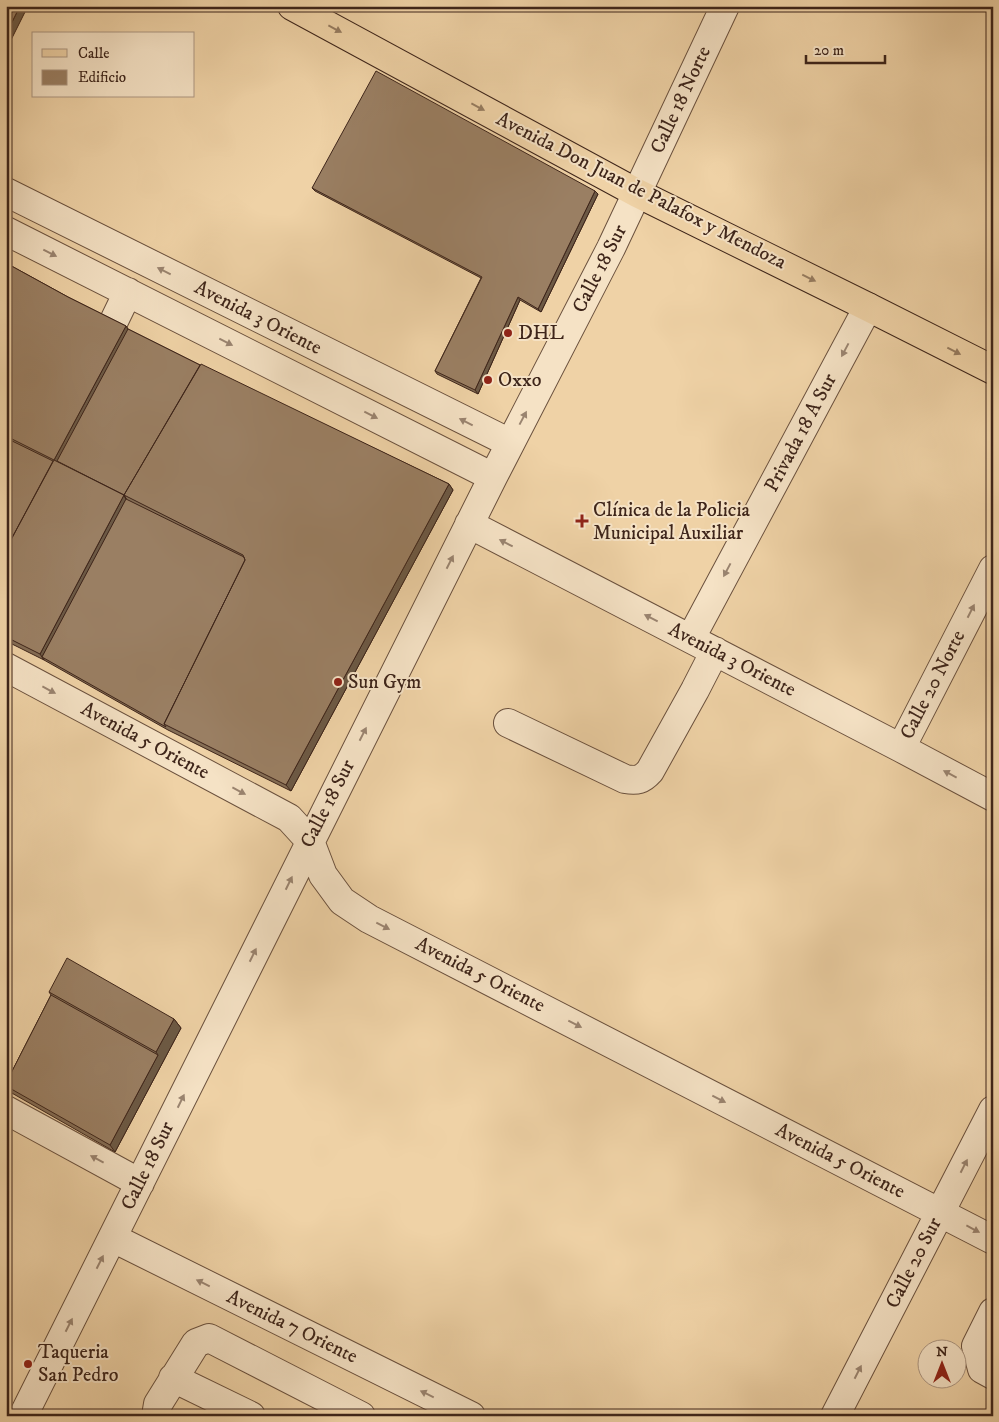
<svg xmlns="http://www.w3.org/2000/svg" width="999" height="1422" font-family="'IM FELL DW Pica',serif">
<style>
.lines{fill:none;stroke-linecap:round;stroke-linejoin:round}
.minor-casing{stroke:#6a503d;stroke-width:30}
.major-casing{stroke:#3e251a;stroke-width:30}
.minor{stroke:#f5e2c5;stroke-width:28}
.major{stroke:#efd2a6;stroke-width:28}
.wall{fill:#846d55;stroke:#3e251a}
.shaded-wall{fill:#6c5945;stroke:#3e251a}
.building{fill:#9a7f63;stroke:#3e251a}
.oneway{fill:#967c60}
.oneway2{fill:#9a8470}
.poi-dot{fill:#8f2418;stroke:#f5e2c5;stroke-width:2}
.labels{text-anchor:middle;dominant-baseline:central;stroke-width:4;stroke-linejoin:round;paint-order:stroke}
.street-label{font-size:20px;fill:#3e251a;stroke:#f5e2c5}
.poi-label{font-size:20px;fill:#3e251a;stroke:#f5e2c5;text-anchor:start}
</style>
<rect width="100%" height="100%" fill="#efd2a6"/>
<filter id="stains"><feTurbulence type="fractalNoise" baseFrequency=".004" numOctaves="4"/><feColorMatrix values="0 0 0 0 .2 0 0 0 0 .09 0 0 0 0 .02 0 0 0 .5 -.17"/></filter>
<radialGradient id="worn" r=".72"><stop offset=".6" stop-color="#630" stop-opacity="0"/><stop offset="1" stop-color="#630" stop-opacity=".3"/></radialGradient>
<g class="lines">
<defs>
<path id="minor" d="M6,192L510,443
M6,231L493,477
M98,354L128,292
M469,524L901,748L993,797
M691,638L868,307
M6,667L289,818L310,841L323,875L342,901L369,919L993,1240
M508,723L625,779C637,781 642,780 650,771L695,690L715,651
M901,748L993,569
M6,1110L140,1183
M113,1238L471,1416
M993,1312L976,1346L982,1369L993,1375
M173,1378L251,1416
M23,1416L493,477L611,248L725,6
M156,1416L158,1404L196,1343L209,1338L361,1416
M835,1416L993,1110"/>
<path id="major" d="M292,6L637,193L868,307L993,370"/>
</defs>
<!-- minor casing -->
<use href="#minor" class="minor-casing"/>
<!-- major casing -->
<use href="#major" class="major-casing"/>
<!-- minor -->
<use href="#minor" class="minor"/>
<!-- major -->
<use href="#major" class="major"/>
</g>
<!-- wall -->
<path class="wall" d="M312,188L595,191L598,194L541,312L520,300L478,394L437,374L435,371L481,278L315,191Z
M6,263L68,297L126,326L128,329L200,365L449,484L453,490L291,791L168,730L44,660L6,641Z
M49,992L174,1019L181,1028L115,1152L10,1092L6,1087V1083L51,995Z"/>
<!-- shaded-wall -->
<path class="shaded-wall" d="M20,6H28L6,50V34Z
M595,191L598,194L541,312L538,309Z
M518,297L520,300L478,394L475,390Z
M126,326L130,333L59,464L54,460Z
M449,484L453,490L291,791L286,785Z
M124,495L128,502L42,657L44,660L40,654Z
M174,1019L181,1028L115,1152L110,1145L158,1055L156,1052Z"/>
<!-- building -->
<path class="building" d="M6,6H20L6,34Z
M376,71L595,191L538,309L518,297L475,390L435,371L482,277L312,188Z
M6,263L68,297L126,326L54,460L124,495L40,654L6,637V549L54,460L6,436Z
M128,329L200,365L124,495L126,499L124,495L57,461Z
M201,364L449,484L286,785L164,724L245,560L243,555L124,495Z
M6,438L53,461L6,549Z
M126,499L244,557L245,560L164,724L166,727L42,657Z
M67,958L174,1019L156,1052L49,992Z
M51,995L158,1055L110,1145L6,1086V1083Z"/>
<!-- one-way arrows -->
<defs><path id="oneway-solid" d="M-6-.8H1V-3.2L6.5 0L1 3.2V.8H-6Z" transform="scale(1.25)"/></defs>
<g class="oneway">
<use href="#oneway-solid" transform="translate(335 29) rotate(28)"/>
<use href="#oneway-solid" transform="translate(478 107) rotate(28)"/>
<use href="#oneway-solid" transform="translate(809 278) rotate(26)"/>
<use href="#oneway-solid" transform="translate(954 351) rotate(27)"/>
</g>
<g class="oneway2">
<use href="#oneway-solid" transform="translate(50 253) rotate(27)"/>
<use href="#oneway-solid" transform="translate(164 271) rotate(-153)"/>
<use href="#oneway-solid" transform="translate(226 342) rotate(27)"/>
<use href="#oneway-solid" transform="translate(845 350) rotate(118)"/>
<use href="#oneway-solid" transform="translate(371 415) rotate(27)"/>
<use href="#oneway-solid" transform="translate(523 418) rotate(-62)"/>
<use href="#oneway-solid" transform="translate(466 422) rotate(-153)"/>
<use href="#oneway-solid" transform="translate(506 543) rotate(-153)"/>
<use href="#oneway-solid" transform="translate(450 562) rotate(-63)"/>
<use href="#oneway-solid" transform="translate(727 570) rotate(118)"/>
<use href="#oneway-solid" transform="translate(971 611) rotate(-63)"/>
<use href="#oneway-solid" transform="translate(651 618) rotate(-153)"/>
<use href="#oneway-solid" transform="translate(49 690) rotate(28)"/>
<use href="#oneway-solid" transform="translate(363 734) rotate(-63)"/>
<use href="#oneway-solid" transform="translate(950 774) rotate(-152)"/>
<use href="#oneway-solid" transform="translate(239 791) rotate(28)"/>
<use href="#oneway-solid" transform="translate(289 883) rotate(-64)"/>
<use href="#oneway-solid" transform="translate(383 926) rotate(27)"/>
<use href="#oneway-solid" transform="translate(253 955) rotate(-64)"/>
<use href="#oneway-solid" transform="translate(575 1024) rotate(27)"/>
<use href="#oneway-solid" transform="translate(719 1099) rotate(27)"/>
<use href="#oneway-solid" transform="translate(181 1101) rotate(-64)"/>
<use href="#oneway-solid" transform="translate(97 1159) rotate(-152)"/>
<use href="#oneway-solid" transform="translate(964 1166) rotate(-63)"/>
<use href="#oneway-solid" transform="translate(973 1229) rotate(28)"/>
<use href="#oneway-solid" transform="translate(100 1262) rotate(-63)"/>
<use href="#oneway-solid" transform="translate(203 1283) rotate(-154)"/>
<use href="#oneway-solid" transform="translate(69 1325) rotate(-63)"/>
<use href="#oneway-solid" transform="translate(858 1372) rotate(-63)"/>
<use href="#oneway-solid" transform="translate(427 1394) rotate(-154)"/>
</g>
<!-- markers -->
<g class="poi-dot">
<circle cx="508" cy="333" r="5"/>
<circle cx="488" cy="380" r="5"/>
<path d="M579.5 513.5h5v5h5v5h-5v5h-5v-5h-5v-5h5z"/>
<circle cx="338" cy="682" r="5"/>
<circle cx="28" cy="1364" r="5"/>
</g>
<g class="labels">
<!-- street labels -->
<g class="street-label">
<text transform="translate(681 100) rotate(-65)">Calle 18 Norte</text>
<text transform="translate(641 191) rotate(27)">Avenida Don Juan de Palafox y Mendoza</text>
<text transform="translate(600 269) rotate(-63)">Calle 18 Sur</text>
<text transform="translate(258 318) rotate(27)">Avenida 3 Oriente</text>
<text transform="translate(801 433) rotate(-62)">Privada 18 A Sur</text>
<text transform="translate(732 660) rotate(27)">Avenida 3 Oriente</text>
<text transform="translate(933 685) rotate(-63)">Calle 20 Norte</text>
<text transform="translate(145 741) rotate(28)">Avenida 5 Oriente</text>
<text transform="translate(328 804) rotate(-63)">Calle 18 Sur</text>
<text transform="translate(480 975) rotate(27)">Avenida 5 Oriente</text>
<text transform="translate(840 1161) rotate(27)">Avenida 5 Oriente</text>
<text transform="translate(148 1166) rotate(-64)">Calle 18 Sur</text>
<text transform="translate(914 1263) rotate(-63)">Calle 20 Sur</text>
<text transform="translate(292 1327) rotate(26)">Avenida 7 Oriente</text>
</g>
<!-- poi labels -->
<g class="poi-label">
<text x="518" y="333">DHL</text>
<text x="498" y="380">Oxxo</text>
<text x="593" y="510">Clínica de la Policia<tspan x="593" dy="23">Municipal Auxiliar</tspan></text>
<text x="348" y="682">Sun Gym</text>
<text x="38" y="1352">Taqueria<tspan x="38" dy="23">San Pedro</tspan></text>
</g>
</g>
<!-- margin -->
<rect width="999" height="1422" fill="none" stroke="#efd2a6" stroke-width="25"/>
<rect x="8" y="8" width="984" height="1407" fill="none" stroke="#3e251a" stroke-width="2.5"/>
<rect x="12" y="12" width="974" height="1397" fill="none" stroke="#3e251a"/>
<!-- legend -->
<rect x="32" y="32" width="162" height="65" fill="#f5e2c5" stroke="#ac9681"/>
<rect x="42" y="49" width="25" height="8" fill="#efd2a6" stroke="#ac9681"/>
<text x="78" y="58" font-size="15" fill="#3e251a">Calle</text>
<rect x="42" y="70" width="25" height="15" fill="#9a7f63" stroke="#ac9681"/>
<text x="78" y="82" font-size="15" fill="#3e251a">Edificio</text>
<!-- north arrow -->
<g transform="translate(942 1364)"><circle r="24" fill="#f5e2c5" stroke="#ac9681"/>
<path d="M0-4L9 19L0 12L-9 19Z" fill="#8f2418"/>
<text y="-8" font-size="14" font-weight="bold" text-anchor="middle" fill="#3e251a">N</text>
</g>
<!-- scale -->
<path d="M806 55v8h79v-8" fill="none" stroke="#3e251a" stroke-width="2.5"/>
<text x="814" y="55" font-size="15" fill="#3e251a" stroke="#f5e2c5" stroke-width="4" paint-order="stroke">20 m</text>
<rect width="100%" height="100%" filter="url(#stains)"/>
<rect width="100%" height="100%" fill="url(#worn)"/>
</svg>
